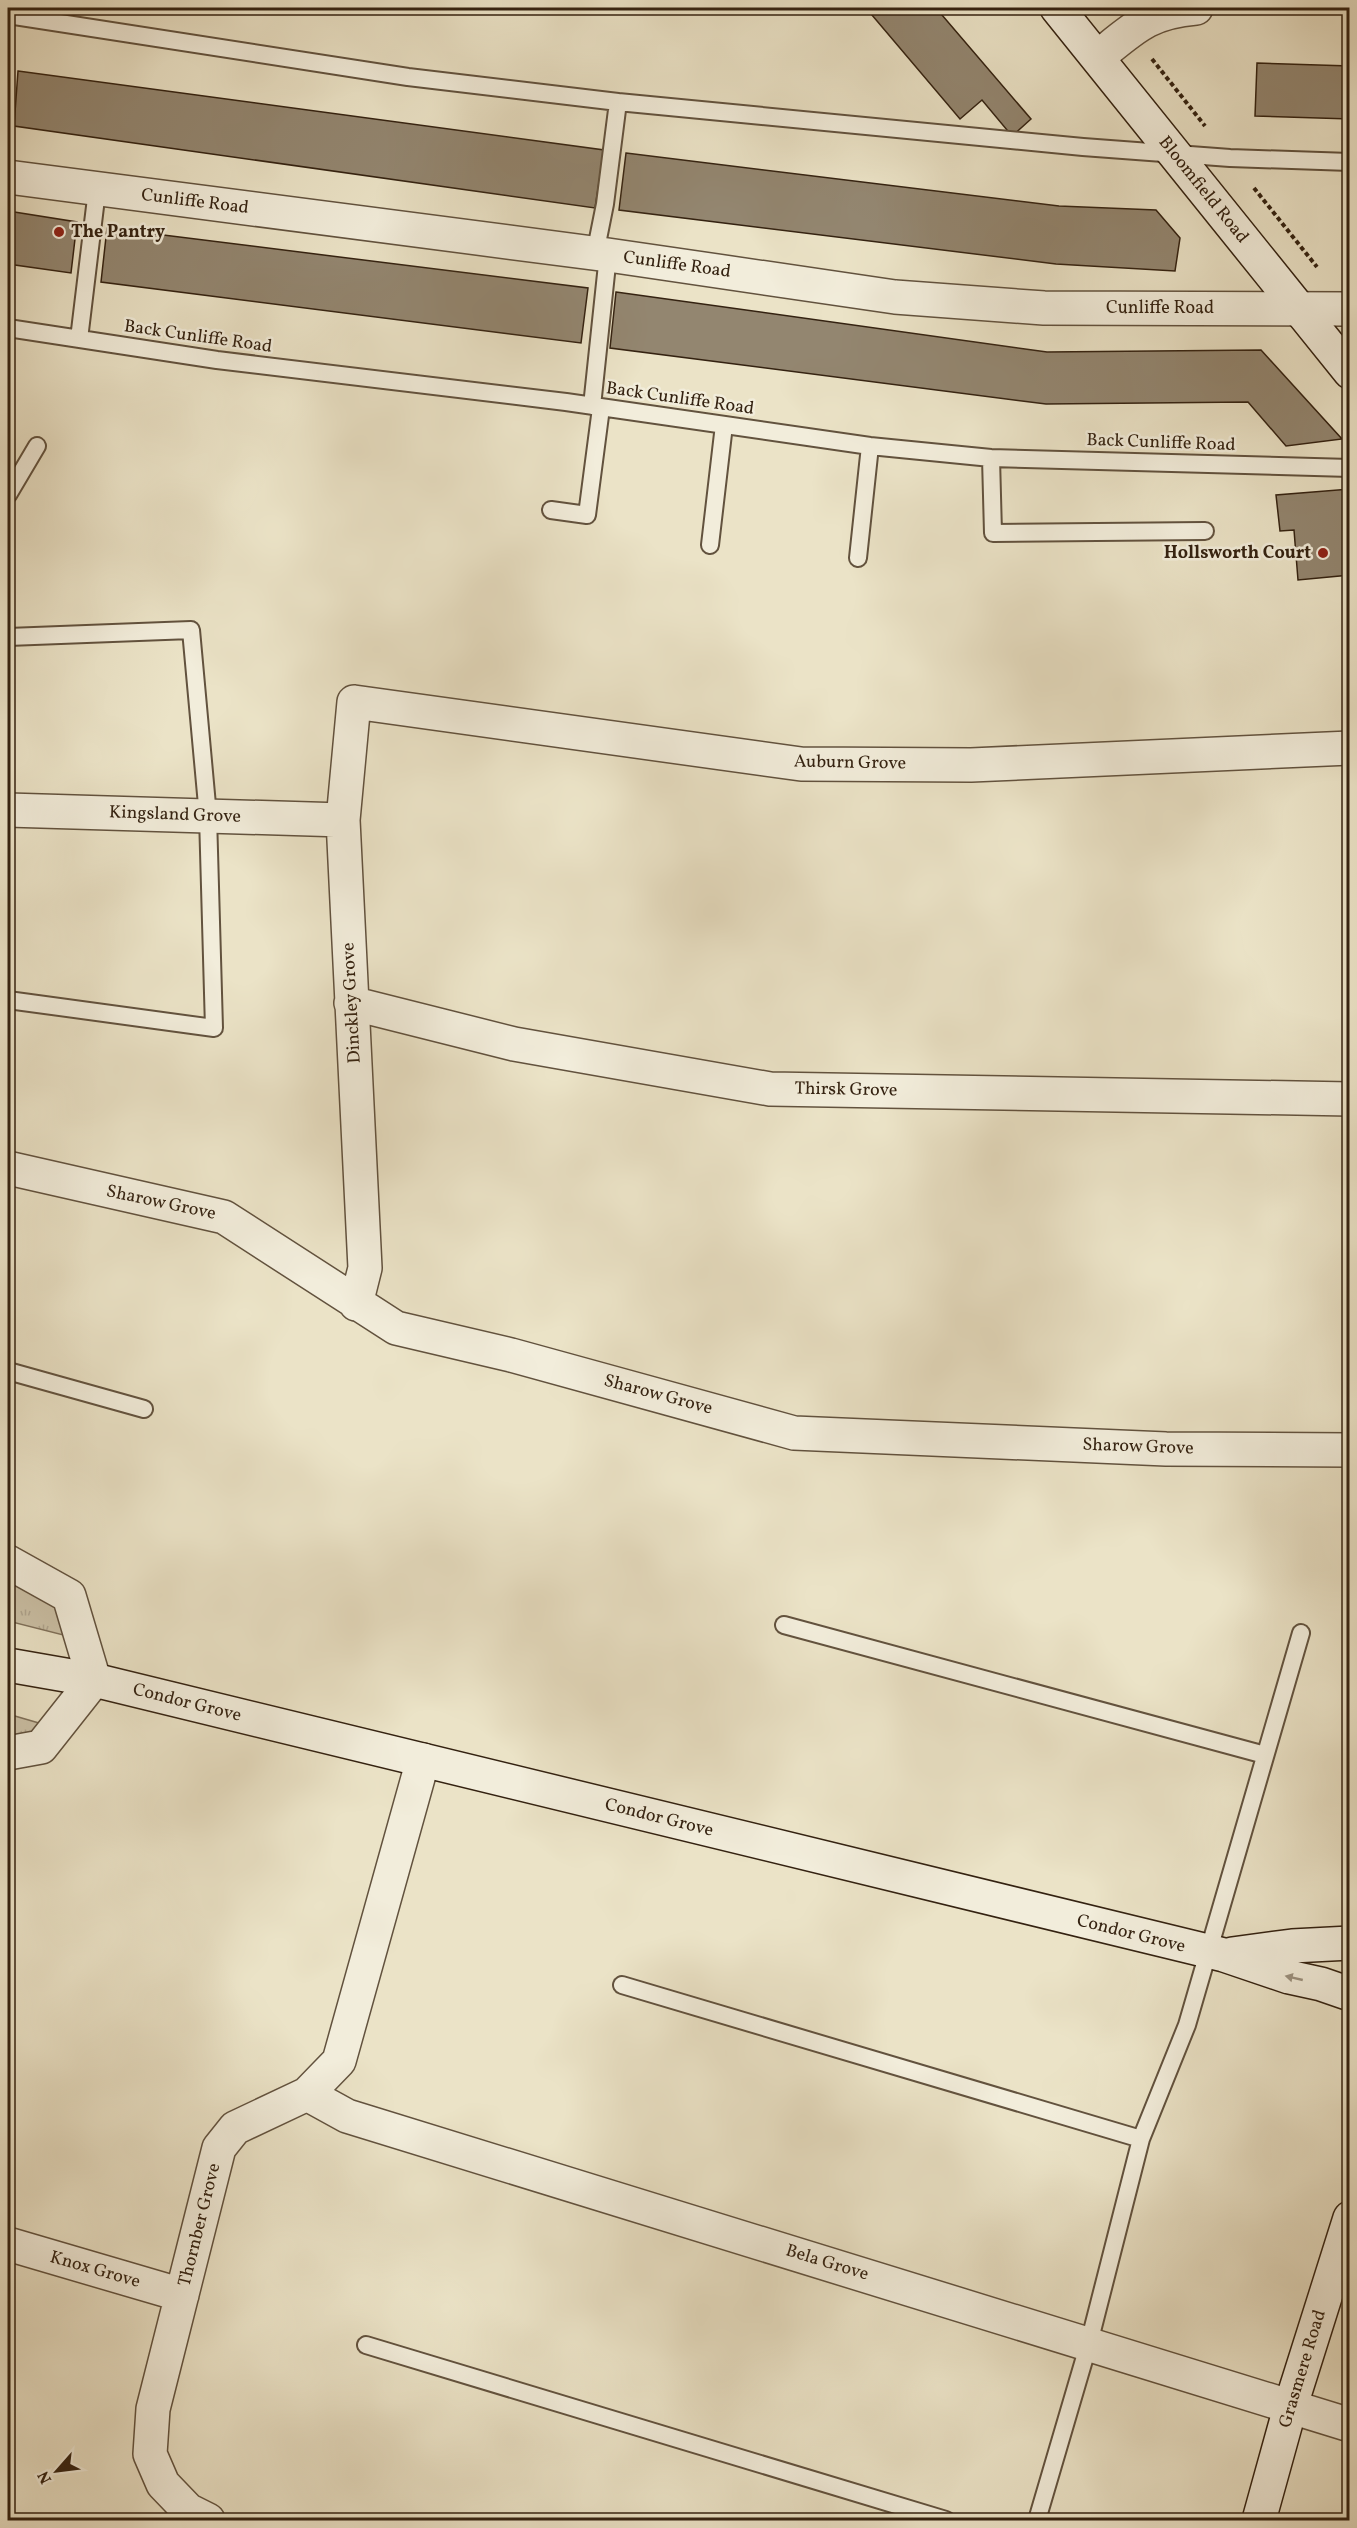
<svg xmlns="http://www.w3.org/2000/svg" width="1357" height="2528" font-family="Vollkorn,serif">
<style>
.grass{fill:url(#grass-tufts);stroke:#80725c;stroke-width:1.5}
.building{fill:#938670;stroke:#342211;stroke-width:1.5}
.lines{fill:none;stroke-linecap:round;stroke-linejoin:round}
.lane-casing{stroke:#62523e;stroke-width:20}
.street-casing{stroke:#62523e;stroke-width:36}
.secondary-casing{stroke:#342211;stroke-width:36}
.path{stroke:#342211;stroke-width:4;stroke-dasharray:4.5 3;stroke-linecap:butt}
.lane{stroke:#f2eddb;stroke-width:16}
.street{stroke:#f2eddb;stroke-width:33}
.secondary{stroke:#f2eddb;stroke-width:33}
.oneway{fill:#9c9280}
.poi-dot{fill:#8f2418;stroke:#f2eddb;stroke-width:2}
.labels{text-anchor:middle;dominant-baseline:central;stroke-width:5;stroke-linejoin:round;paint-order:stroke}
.street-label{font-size:18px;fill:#342211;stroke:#f2eddb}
.poi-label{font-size:18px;font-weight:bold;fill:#342211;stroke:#f2eddb;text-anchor:start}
</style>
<defs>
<pattern id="grass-tufts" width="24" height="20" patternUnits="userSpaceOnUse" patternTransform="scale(1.5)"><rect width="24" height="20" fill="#ccc2a8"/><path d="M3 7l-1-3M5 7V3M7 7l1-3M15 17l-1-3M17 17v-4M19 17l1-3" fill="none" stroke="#b0a690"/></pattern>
</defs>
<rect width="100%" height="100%" fill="#ebe3c7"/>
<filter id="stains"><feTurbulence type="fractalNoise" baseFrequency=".00333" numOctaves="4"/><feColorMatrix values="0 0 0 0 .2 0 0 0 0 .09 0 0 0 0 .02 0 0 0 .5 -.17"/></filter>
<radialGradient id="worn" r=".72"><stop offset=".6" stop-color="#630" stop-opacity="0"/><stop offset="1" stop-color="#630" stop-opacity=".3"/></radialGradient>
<!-- grass -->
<path class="grass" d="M8,1562L69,1596L83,1640L8,1621Z
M8,1714L56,1728L8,1753Z"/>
<!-- building -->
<path class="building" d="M866,8H936L1031,119L1012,136L982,100L960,119Z
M1257,63L1350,66V119L1255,116Z
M18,71L604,150L595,208L14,126Z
M626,153L1059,206L1156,210L1180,238L1175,271L1056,264L619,210Z
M8,211L77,222L71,273L8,264Z
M107,228L588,288L581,343L101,282Z
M616,292L1047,352L1261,350L1342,439L1286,446L1248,402L1046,404L610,348Z
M1350,489V575L1298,580L1294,530L1280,531L1276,495Z"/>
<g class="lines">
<defs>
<path id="lane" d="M8,15L408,77L618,102L1083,147L1230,158L1350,162
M595,254L605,204L618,102
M8,328L217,360L566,402L870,446L991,458L1350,468
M79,339L97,190
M592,406L608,255
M991,458L993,533L1205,531
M8,495L37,446
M551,510L587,515L601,408
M710,545L724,425
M858,558L870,446
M8,637L191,630L208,816L214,1028L8,1000
M8,1371L144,1409
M784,1625L1265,1755
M622,1985L1141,2139
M366,2345L946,2520
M1037,2520L1089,2343L1141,2139L1187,2025L1301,1633"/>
<path id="street" d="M1098,57C1134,28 1148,12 1196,8
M8,177L608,255L895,297L1044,308L1350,309
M8,810L343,820
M351,1003L514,1044L770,1089L1350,1099
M8,1168L224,1217L396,1328L511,1355L794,1433L1166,1449L1350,1450
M356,1304L365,1268L343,820L354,702L801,764L971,765L1350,748
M8,1562L69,1596L94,1680L41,1747L8,1753
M307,2094L347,2116L1350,2425
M8,2244L182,2295
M208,2520L188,2510L163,2484L150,2454L153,2409L219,2148L235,2128L307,2094L339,2061L423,1760"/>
<path id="secondary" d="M1057,8L1350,372
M8,1665L94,1680L1224,1955L1289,1977L1321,1984L1350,1994
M1232,1954L1292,1946L1350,1943
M1259,2520L1290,2408L1350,2218"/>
</defs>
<!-- lane casing -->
<use href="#lane" class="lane-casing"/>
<!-- street casing -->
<use href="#street" class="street-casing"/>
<!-- secondary casing -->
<use href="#secondary" class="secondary-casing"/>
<!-- path -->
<path class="path" d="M1152,59L1205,126
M1254,188L1317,267"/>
<!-- lane -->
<use href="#lane" class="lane"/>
<!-- street -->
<use href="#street" class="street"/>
<!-- secondary -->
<use href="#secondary" class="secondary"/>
</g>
<!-- one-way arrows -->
<defs><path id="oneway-solid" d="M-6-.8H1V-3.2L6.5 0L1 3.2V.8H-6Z" transform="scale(1.5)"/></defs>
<use class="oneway" href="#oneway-solid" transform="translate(1294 1978) rotate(-167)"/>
<!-- markers -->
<g class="poi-dot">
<circle cx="59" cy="232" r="6"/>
<circle cx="1323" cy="553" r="6"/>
</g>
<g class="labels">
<!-- street labels -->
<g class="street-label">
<text transform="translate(1203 190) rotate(51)">Bloomfield Road</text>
<text transform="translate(195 202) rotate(7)">Cunliffe Road</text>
<text transform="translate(677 265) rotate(8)">Cunliffe Road</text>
<text x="1160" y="308">Cunliffe Road</text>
<text transform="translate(198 337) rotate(8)">Back Cunliffe Road</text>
<text transform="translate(680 399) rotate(8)">Back Cunliffe Road</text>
<text transform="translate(1161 443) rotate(2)">Back Cunliffe Road</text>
<text transform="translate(850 763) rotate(1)">Auburn Grove</text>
<text transform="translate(175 815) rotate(2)">Kingsland Grove</text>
<text transform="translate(352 1003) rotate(-93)">Dinckley Grove</text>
<text transform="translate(846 1090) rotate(1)">Thirsk Grove</text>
<text transform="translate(161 1203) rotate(12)">Sharow Grove</text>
<text transform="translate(658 1395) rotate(15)">Sharow Grove</text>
<text transform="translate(1138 1447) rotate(2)">Sharow Grove</text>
<text transform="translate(187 1703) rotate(14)">Condor Grove</text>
<text transform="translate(659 1818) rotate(14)">Condor Grove</text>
<text transform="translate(1131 1934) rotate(14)">Condor Grove</text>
<text transform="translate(200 2225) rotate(-76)">Thornber Grove</text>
<text transform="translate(827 2263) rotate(17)">Bela Grove</text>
<text transform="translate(95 2270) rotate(16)">Knox Grove</text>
<text transform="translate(1303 2369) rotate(-73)">Grasmere Road</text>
</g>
<!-- poi labels -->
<g class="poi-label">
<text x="71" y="232">The Pantry</text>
<text x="1311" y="553" text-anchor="end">Hollsworth Court</text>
</g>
</g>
<!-- margin -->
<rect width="1357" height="2528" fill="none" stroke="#ebe3c7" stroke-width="30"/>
<rect x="9" y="9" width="1339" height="2510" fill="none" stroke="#342211" stroke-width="3"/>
<rect x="15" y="15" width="1327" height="2498" fill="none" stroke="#342211" stroke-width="1.5"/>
<!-- north arrow -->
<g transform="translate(57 2471) rotate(242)" stroke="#f2eddb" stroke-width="4.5" paint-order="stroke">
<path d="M0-4.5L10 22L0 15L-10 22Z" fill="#342211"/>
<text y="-9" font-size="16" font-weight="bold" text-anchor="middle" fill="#342211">N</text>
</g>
<rect width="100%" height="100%" filter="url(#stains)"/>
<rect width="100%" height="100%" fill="url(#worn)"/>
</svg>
